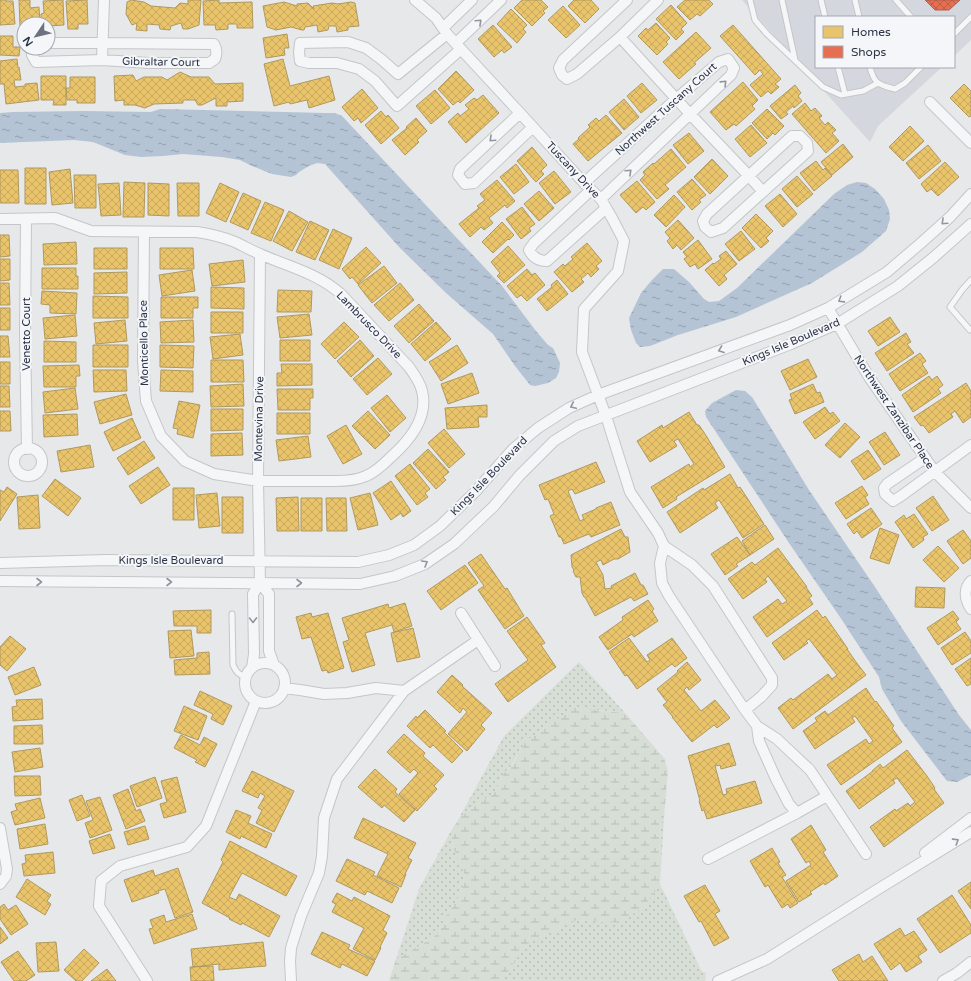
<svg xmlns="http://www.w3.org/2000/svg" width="971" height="981" font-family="'Varela Round',sans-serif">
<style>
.built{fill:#d4d7dd}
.grass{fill:url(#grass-dots)}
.wetland{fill:url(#wetland-marsh)}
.water{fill:url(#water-ripples)}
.homes{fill:url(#homes-cross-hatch);stroke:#b0995f}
.shops{fill:url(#shops-cross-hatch);stroke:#af5d4d}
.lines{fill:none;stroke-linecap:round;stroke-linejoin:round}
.lane-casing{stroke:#c4c6c8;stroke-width:7}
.street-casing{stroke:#c4c6c8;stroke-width:12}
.lane{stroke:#f5f6f7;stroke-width:5}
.street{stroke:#f5f6f7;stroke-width:10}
.oneway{stroke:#90959e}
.labels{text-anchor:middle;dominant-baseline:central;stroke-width:4;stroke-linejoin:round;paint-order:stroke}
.street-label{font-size:11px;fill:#2b3445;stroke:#f4f6f9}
</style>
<defs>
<pattern id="grass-dots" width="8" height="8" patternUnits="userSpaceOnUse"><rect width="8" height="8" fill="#d6ded6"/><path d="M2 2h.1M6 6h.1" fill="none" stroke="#b8bfb9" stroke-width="1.8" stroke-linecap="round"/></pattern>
<pattern id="wetland-marsh" width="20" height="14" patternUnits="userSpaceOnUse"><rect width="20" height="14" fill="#d6ded6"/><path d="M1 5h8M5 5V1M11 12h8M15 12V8" fill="none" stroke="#b8bfb9"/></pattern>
<pattern id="water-ripples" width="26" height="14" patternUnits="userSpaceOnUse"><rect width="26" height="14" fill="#b4c4d5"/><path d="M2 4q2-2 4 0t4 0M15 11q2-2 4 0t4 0" fill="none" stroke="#93a0af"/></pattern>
<pattern id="homes-cross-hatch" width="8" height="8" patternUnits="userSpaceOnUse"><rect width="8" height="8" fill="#e9c46a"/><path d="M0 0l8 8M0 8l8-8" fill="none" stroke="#c8a95d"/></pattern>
<pattern id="shops-cross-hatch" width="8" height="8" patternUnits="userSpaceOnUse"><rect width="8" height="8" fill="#e76f51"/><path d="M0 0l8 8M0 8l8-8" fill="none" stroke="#bb5c45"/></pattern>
</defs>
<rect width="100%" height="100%" fill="#e6e8ea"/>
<!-- built -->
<path class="built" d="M742,0H971V40L954,56V17H816V67H942L878,126L870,142Z"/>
<!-- grass -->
<path class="grass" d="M579,662L625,713L599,710L552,722L525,742L511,766L504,773L495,792L460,817L458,820L504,736Z
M664,817L660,884L701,970L703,972L706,973L705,981H501L526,944L577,920L619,923L622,922L645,905L659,886V859L661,825Z
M451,831L453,847L465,875L458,899L446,916L439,933L423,944L396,959L419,889Z"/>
<!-- wetland -->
<path class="wetland" d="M575,708L625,713L664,758L668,771L664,817L661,825L659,859V886L645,905L623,922L619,923L577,920L527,944L501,981H389L396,959L423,944L439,933L446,916L458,899L465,875L453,847L451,831L460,817L495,792L504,773L512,766L525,742L552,722Z"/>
<!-- water -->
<path class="water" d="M160,109L325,113H335L342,116L502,286L536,331L548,345L553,348L560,363L559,372L556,378L548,383L535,386L530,385L515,366L493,334L446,293L400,248L325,164L317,163L309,166L299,172L296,175L291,177L272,174L252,166L240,160L222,157L183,154L163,156L141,157L125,155L93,142L74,140L0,143V113L13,112L82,111L151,112Z
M857,182L866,183L875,189L884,199L889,210L890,219L886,231L862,252L812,283L736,317L678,335L650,346L640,347L636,343L631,330L629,318L641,293L652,280L663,269H674L689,282L704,299L709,302L719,301L737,288L834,194L847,185Z
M736,390L745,391L752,397L809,490L873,584L959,715L971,730V775L957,782L947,781L901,721L882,689L879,677L840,617L789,543L706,417L705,411L712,403Z"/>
<!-- homes -->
<path class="homes" d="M0,0H6V1H13L15,24L0,25Z
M19,0H30V8L39,7L40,24H24V27H20Z
M63,0L64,25L48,26V24H41V14L44,13L43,1Z
M87,0L88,24H78V29H68L66,1Z
M131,0L144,2L151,6L175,8L180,3L188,4V0H201L199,25L188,29H183L181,23L171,26L170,30L160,29L159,25L147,24V31L136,30L137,23L132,25L126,14L127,2Z
M219,0V3L252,2L253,28H237V24H228V29L216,30L215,25H204L203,1Z
M522,0H541L548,7L543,11L545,13L532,26L514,8Z
M574,0H591L599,9L585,23L568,6Z
M685,0H709L713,4L700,16L697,14L690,20L677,7Z
M284,2L297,6V4L308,3L314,9L313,6L332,3L338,4L351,2L355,3L359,26L348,27V30L337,32L336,26H329L328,30L318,32L317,25L305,27L304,30H302L291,27L276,30L267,27L263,6Z
M671,5L687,23L681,29L684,32L676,40L656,19Z
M563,6L580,25L566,38L548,20Z
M511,9L527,25L523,29L526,32L517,43L497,24Z
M656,23L670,38L666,42L668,44L657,55L638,36L646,28L648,30Z
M493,25L512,47L504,53L502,50L494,57L478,39Z
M733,25L781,79L775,84L779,87L771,94L768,91L761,97L750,85L763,74L760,70L755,75L720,36Z
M696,32L711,48L694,63L696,64L679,79L663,62Z
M287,34L289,48H284L285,55L266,58L263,38Z
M0,36H13V47H20L19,56L0,55Z
M17,59L18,68L19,67L21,80H14L15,87L25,86V84L37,83L39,100L6,104L4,84H0V61Z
M283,59L290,86L329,76L335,100L309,108L307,100L290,104L289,102L274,106L264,64Z
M456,71L474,90L460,103L458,101L453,105L438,89Z
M180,72L191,77H209L215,84L243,83V101L227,102V106H216V98L202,105H198L195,100H183V103L154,104L145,108L135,105H124V100L115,101L114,76L133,75L136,81L144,77H162L167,80Z
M41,76H66V105H53L54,100H41Z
M70,77H95V103H77V100H67L66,88H70Z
M743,82L758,100L752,106L755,109L736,126L734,124L726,130L710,112Z
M642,83L657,100L641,113L627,96Z
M964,84L971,91V116L969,117L950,98Z
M795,85L801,93L798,96L802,101L794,108L793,106L786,112L788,114L781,119L770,106Z
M362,89L378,108L361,123L358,118L354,121L342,107Z
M435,90L450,108L431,124L416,106Z
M483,95L499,113L466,143L448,122L458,113L460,116L469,109L465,105L474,98L477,100Z
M624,99L639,117L624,130L609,112Z
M805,103L811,111L815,108L822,116L819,118L825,125L828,122L836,130L832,133L839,141L826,153L792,114Z
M767,109L784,126L775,135L773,133L767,139L752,123Z
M381,111L386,117L388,115L399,128L381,144L365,125Z
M606,115L622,133L588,161L573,144L579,139L578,138L590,127L588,125L596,118L599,121Z
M416,118L427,131L417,140L419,142L405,155L392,140L407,128L406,127Z
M751,125L767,143L750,157L735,139Z
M910,126L924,141L903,161L889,147Z
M689,133L704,151L688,164L673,145Z
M843,144L853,157L832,175L821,162Z
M928,145L941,161L919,179L906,163Z
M532,147L547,165L541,171L544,174L536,182L517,161Z
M671,149L686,167L665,185L669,189L657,199L640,180L645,175L643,172L653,163L654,164Z
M712,159L728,176L710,194L694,177Z
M816,161L823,170L825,168L832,176L814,191L800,173Z
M945,162L959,177L938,196L931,189L927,192L921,184Z
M516,164L529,182L514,194L500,177Z
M25,168H46V204H25Z
M70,169L73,203L52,205L49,172Z
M0,170H18L19,203H0Z
M554,171L571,192L555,204L539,183Z
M74,175H96V208H75Z
M797,176L813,194L797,207L782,189Z
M692,179L706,195L699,200L701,202L692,210L677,192Z
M497,180L515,201L507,208L505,205L489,218L493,223L484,230L481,227L470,237L459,224L479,208L477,206L485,200L480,194Z
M637,181L655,202L646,210L643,207L636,213L620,195Z
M124,182L145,183L144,217H123Z
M119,183L121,215L101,216L98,184Z
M148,183L169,184V216L148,215Z
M177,183H199V216H178Z
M220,183L239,192L226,222L206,213Z
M539,191L554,208L539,221L524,204Z
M243,193L261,201L248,230L230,222Z
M780,194L797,214L783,227L765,206Z
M674,195L685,207L666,227L654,215Z
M265,202L284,210L271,241L251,233Z
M522,207L535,224L529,228L531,231L521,239L506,219Z
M289,211L308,222L292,251L273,241Z
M756,214L773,231L766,238L769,241L761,248L742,228Z
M678,220L694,238L681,250L677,245L673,249L667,241L670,238L665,232Z
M310,221L329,230L315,260L296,252Z
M502,222L514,235L509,240L508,239L493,253L482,242Z
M333,229L352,238L339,269L319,260Z
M741,231L755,249L739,261L725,244Z
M0,235H9L10,256L0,257Z
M698,240L712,259L698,269L695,264L690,267L684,259L687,257L683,252Z
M76,242L77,264L44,265L43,244Z
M587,243L602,261L596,266L599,269L591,277L588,273L581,279L584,282L572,292L554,272L563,264L565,266L573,259L571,257Z
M508,246L525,265L504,283L497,276L500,273L491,262Z
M366,247L381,263L358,284L352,277L350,279L342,269Z
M94,248H127V269H94Z
M160,248H193L194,269H160Z
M726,251L737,264L724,275L727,279L719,286L705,270L713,263L714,264L721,259L719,256Z
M0,259H10V280L0,281Z
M243,260L245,282L212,286L209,264Z
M384,266L397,283L372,303L358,285Z
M42,268H76V276H78V289H42Z
M527,269L532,275L535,273L545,285L527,301L521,295L517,298L507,286Z
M192,270L195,291L162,296L159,275Z
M127,272V293L94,294V273Z
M557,280L568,294L547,311L537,299L552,287L551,285Z
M0,283H9L10,305H0Z
M400,283L414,300L389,321L374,305Z
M211,287L244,288V309L211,308Z
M278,290L312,291L311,312H277Z
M42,291L77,293L76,314L50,313V305L41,304Z
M93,296L128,297V318H93Z
M161,297H198V308H193V318H161Z
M419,304L434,321L409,343L394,326Z
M0,308H10V330H0Z
M211,312H243V333H211Z
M309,314L312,335L280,338L277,317Z
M75,315L77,336L45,339L43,318Z
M890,317L900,332L878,346L868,331Z
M125,320L127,341L96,344L94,323Z
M193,320L194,342L161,343L160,322Z
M344,322L359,337L335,359L321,344Z
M436,322L451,339L425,361L411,344Z
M906,333L911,342L907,344L914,353L887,371L875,353Z
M240,334L243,355L213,359L210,337Z
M0,336H8L10,357H0Z
M280,340H310V361H280Z
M360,340L374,356L351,377L337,361Z
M44,341L76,342V362H44Z
M93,345H128V367H93Z
M160,345L194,346L193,368L160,367Z
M457,345L468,363L441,381L429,362Z
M920,353L926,361L922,364L928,373L900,391L889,374Z
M378,358L392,374L367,395L353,379Z
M808,359L817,377L790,390L781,371Z
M211,360H243L244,382H211Z
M0,362H10V384H0Z
M281,364H312V385L277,386V373H282Z
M79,365L80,376H76V387H44L43,366Z
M93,370H126L127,391L94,392Z
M161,370L193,371V392L160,391Z
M472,373L479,393L448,404L441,384Z
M929,376L932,380L937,376L943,385L938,389L941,393L913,412L902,395Z
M966,383L971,391V417L963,423L955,411L951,414L953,417L929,433L923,425L921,426L914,417Z
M243,384L244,406L211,407L210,386Z
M813,384L817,393L820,392L824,402L795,414L789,400L792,399L790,394Z
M0,386H9L10,407H0Z
M75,388L78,409L45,413L43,392Z
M277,389H313V398H310V410H278Z
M126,394L132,415L100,424L94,402Z
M387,395L406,418L390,432L371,408Z
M179,401L200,405L193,438L177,434L178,429L173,428Z
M487,405V417H478L479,427L447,429L445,408Z
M825,407L830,414L833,412L840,421L815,439L803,422Z
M211,409H243V430L211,431Z
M0,411H10L11,431H0Z
M368,411L390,435L375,449L352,426Z
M689,412L697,425H699L707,437L725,467L676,497L677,499L663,508L651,487L689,464L690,467L694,464L678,439L674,441L677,446L650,462L637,441L662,425L663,428Z
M277,413H310V434H277Z
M77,414L78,435L44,437L43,415Z
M132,418L141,438L113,451L104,432Z
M845,423L860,437L840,458L825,445Z
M346,425L362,454L343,464L327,436Z
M444,429L465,454L449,468L428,443Z
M885,432L900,455L884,465L869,442Z
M242,433L243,455L211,456V434Z
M308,436L311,457L279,461L276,440Z
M144,441L155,458L128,475L117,458Z
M90,445L94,467L61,472L57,451Z
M428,449L449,472L443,477L446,480L436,489L413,463Z
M868,450L881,469L864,480L851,461Z
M596,462L605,482L575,494L572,489L568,491L580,521L584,519L582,515L596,509V508L611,502L620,525L591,537L589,534L564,544L561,537H559L550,516L554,514L548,499L545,500L539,485Z
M410,464L430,489L425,493L428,497L417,505L395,476Z
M158,467L170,485L141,504L129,486Z
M730,474L738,488L740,487L764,524L743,538L719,500L715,503L718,508L680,533L667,512L703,488L704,490Z
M55,479L81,498L68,516L42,496Z
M391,481L411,511L403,517L401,513L391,520L373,493Z
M862,486L868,495L865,497L869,504L846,519L835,503Z
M7,487L17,494L0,521V490L4,492Z
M173,488H194V520H173Z
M217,493L220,526L199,528L196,495Z
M370,493L378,525L358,530L350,498Z
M38,495L40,528L19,529L17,497Z
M933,496L949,520L932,531L916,508Z
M222,497H243V533H222Z
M298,497L299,531H277L276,498Z
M301,498H322V531H301Z
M326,498H346L347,531H327Z
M871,508L882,524L862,538L857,531L854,534L847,524Z
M914,514L928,534L923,537L924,540L913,548L895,522L904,515L906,519Z
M765,525L774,539L750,555L742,541Z
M880,528L899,535L889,564L870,558Z
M621,529L625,537H628L630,552L618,559H614L603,565L601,560L596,562L603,575L605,589L612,588L611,586L635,573L641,585H643L648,594L634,601L631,597L595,616L585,597H584L582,593L580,577H576L573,571L574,570L572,567L571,555Z
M963,530L971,541V558L963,564L947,541Z
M737,537L750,555L736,564L738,566L725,575L711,554Z
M938,546L959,568L944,582L923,560Z
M778,548L807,587H806L812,596L809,598L813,604L767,637L753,617L778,599L782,604L787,601L768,576L765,579L767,582L743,599L728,579L752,562L755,565Z
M481,554L505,589L507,588L524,616L505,629L478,590L484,586L468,563Z
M465,565L478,583L441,610L427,591Z
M916,587L945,588L944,608L915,607Z
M648,600L654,609L652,611L658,621L634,637L632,634L608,650L599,637L623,620L622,617Z
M405,603L412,626L394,632L392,625L365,633L375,665L352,672L343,642L349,640L342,618L388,604L389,608Z
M211,610V633H197V626H174L173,611Z
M817,610L823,618L825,616L848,649H847L856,662L866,675L793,729L778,708L791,698L793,700L828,674L832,679L837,675L809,639L806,641L808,643L784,660L772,643Z
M953,611L959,619L956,622L961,629L938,645L927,628Z
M311,613L312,617L328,613L344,668L328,673L327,670L322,671L311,637L302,639L296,617Z
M527,617L545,643L541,645L556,667L508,702L495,684L528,660L507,631Z
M413,628L420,657L397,662L391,633Z
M191,630L194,656L170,658L168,631Z
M965,632L971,641V653L952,665L941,648Z
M10,636L26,649L7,671L0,665V647Z
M629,638L647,662L650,660L647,655L672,638L687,658L675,667L672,664L637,689L627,675L625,676L609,652Z
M209,652L210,674L175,675L174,660L197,658V653Z
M971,658V684L967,686L955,669Z
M687,662L701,680L689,690L687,687L684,690L701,711L715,700L730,718L717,728L714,725L692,742L672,717H673L663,705L667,702L657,689L678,672L677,671Z
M34,667L41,685L15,695L8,677Z
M452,675L463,685L462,686L492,713L481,725L485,729L467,751L448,734L467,712L463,708L460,713L437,692Z
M866,688L875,702L876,701L894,726L892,728L902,742L841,785L827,765L866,739L869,744L873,741L855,716L852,718L855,722L815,749L803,731L817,721L815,718L825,711L828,715Z
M200,691L232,706L223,725L211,719L213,714L194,705Z
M42,699L43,719L13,721L12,707L17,706L16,700Z
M184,706L207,716L198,740L174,731Z
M425,710L446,731L444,732L463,751L452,763L433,745L430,748L407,726L416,716L417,718Z
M42,725L43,744H14V726Z
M404,734L425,753L423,756L444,775L434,786L437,789L417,811L399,794L418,773L414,769L410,773L387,752Z
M181,735L200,745L204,737L217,744L205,767L195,762L197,760L174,748Z
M729,743L736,765L721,769L720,765L715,766L723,795L727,794L726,789L755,781L762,803L707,819L704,810L702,811L699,801H700L688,756Z
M40,748L43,767L15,772L12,752Z
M907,750L927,776L935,788L934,789L944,803L884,847L870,827L895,809L896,811L908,803L910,806L915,802L897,778L893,780L895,783L859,809L846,791L873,771H872L880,764L883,768Z
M375,769L397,789L395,792L415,810L404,822L384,805L382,808L358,787Z
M252,771L294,791L274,832L256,823L262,810L258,808L265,796L260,793L258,798L242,791Z
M14,776H40L41,795L15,796Z
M155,777L162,798L137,807L130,786Z
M177,777L186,812L164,818L160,804L167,802L161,781Z
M128,789L136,811L140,809L145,821L126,829L113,795Z
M82,795L90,816L77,821L69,800Z
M100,797L112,830L90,838L85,823L93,820L86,801Z
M40,798L45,818L15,825L11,812L17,810L15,804Z
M236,810L251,816L248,823L272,834L266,848L241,836L240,839L226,832Z
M363,818L416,843L408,858L412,860L405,874H406L401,887L377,876L388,854L354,838Z
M45,824L48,844L20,849L17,829Z
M811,825L826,850L823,852L838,876L825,885L824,883L810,892L812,894L799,902L786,881L811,865L809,861L806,863L791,839Z
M145,826L149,839L128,845L124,832Z
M110,834L115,848L93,854L89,841Z
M230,841L297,876L286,896L242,873L229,897L236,900L239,894L280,916L269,937L242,923L241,925L229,919L230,918L202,903L223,862L221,860Z
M772,848L780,862L778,863L786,875L782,877L798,903L790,908L788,904L782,908L768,885L765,887L750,861Z
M53,852L55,873L24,876L22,864L26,863L25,855Z
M347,859L375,872L373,875L399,888L392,903L367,891L365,895L336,881Z
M178,868L193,912L175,918L165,889L158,891L159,893L132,902L124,880L153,870L155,876Z
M27,879L51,895L47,901L51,904L45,915L16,897Z
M971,882V909L958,891Z
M705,885L720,911L715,914L729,938L714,946L701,921L699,922L684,896Z
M337,893L352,901L354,897L390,916L383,930L387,933L380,947L381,948L375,960L353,949L364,928L332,912L336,904L332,902Z
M952,895L971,925V933L940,953L917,919Z
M4,904L8,910L16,905L28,924L11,935L0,919V907Z
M192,914L197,929L154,944L149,929L153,928L150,920L164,915L166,922Z
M0,927L8,938L0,944Z
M900,928L905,936L914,931L927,950L918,956L922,962L906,972L900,963L891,970L874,944Z
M322,932L350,945L348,949L375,961L367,976L342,964L340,968L311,954Z
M56,942L59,971L38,972L36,943Z
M263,942L266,966L219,970V964L193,967L191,949Z
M84,949L99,963L82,981H76L64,970Z
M18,951L35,975L26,981H14L1,962Z
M859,954L863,962L872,956L888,981H839L832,970Z
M213,966L214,981H191L190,967Z
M107,969L116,981H91Z"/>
<!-- shops -->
<path class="shops" d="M925,0H960L949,10H935Z"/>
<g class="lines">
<defs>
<path id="lane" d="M750,0L755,20L767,34L823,87L841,95L863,91L878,83
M782,0L795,60
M821,0L825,17
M855,0L859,17
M896,0L911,17
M954,34L971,17
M838,67L845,94
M870,67C874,84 879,85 895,89L905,83L921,67
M971,280L962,290L950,307L970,330L971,329
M232,614L233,665C236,672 239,675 246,677"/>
<path id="street" d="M415,0L436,18L447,34L520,113L584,183L601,199L612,218L624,241L618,271L584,309L582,352L606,416L630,492L658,533L664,546L660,563L662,583L669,596L745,710L757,726L759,741L776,779L789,804L797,813
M627,0L563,60L559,68L562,75L567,79L577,74L620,37L658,0
M443,28L472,0
M447,34L398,74L381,59L366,48L348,42L300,43L299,52L300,61L309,63H337L359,69L375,81L397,106L461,49
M620,37L690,114L749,176L763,192
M456,43L501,0
M33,48L32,55L36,62L102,60L149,63H209L215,59C217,54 217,49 214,44L103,43H48
M102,60L104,0
M930,102L971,143
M520,113L460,169L458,175L465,184L474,183L533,127
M792,136H800L807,143L808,151L723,228L711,232L705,227L703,221L707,214Z
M584,183L676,99L719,62L728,59L734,68L731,75L601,199
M591,190L534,243L529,250C533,258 539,261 547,261L606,208
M0,219L55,218L91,231L197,232C210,234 223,237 235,242C244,246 252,251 260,254C289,267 317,273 341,294L409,367C414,374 420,382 422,391C429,418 409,441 391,457C384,464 376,472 366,476C357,480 346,481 336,481H258L214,474L185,461L161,436L146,401L143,361L144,232
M26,219L25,334L27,449
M828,308L869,377L935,472L971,508
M14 462a14 14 0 1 1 28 0a14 14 0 1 1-28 0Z
M925,458L887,484L884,488L885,494L893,501L901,496L971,445
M664,546L692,565L713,586L772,678V685L761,697L745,710
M0,563L106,560L358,562L389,555L414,545L440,526L476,491L513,449L538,428L569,408L598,395L790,325L828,308L887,272L921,243L950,217L971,194
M0,581L360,584L395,576L425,564L454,544L494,506L519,476L554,441L578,426L791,344L837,324L898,286L934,257L971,224
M971,581C963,589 965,600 971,609
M260,583L258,481L260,254
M260,583L269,594V651L274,665
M461,613L495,666
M245 683a20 20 0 1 1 40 0a20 20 0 1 1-40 0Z
M252,668L254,654L253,594L260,583
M284,688L300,690L324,694L347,693L376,688L404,691
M757,726L777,739L810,770L866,854
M0,828L7,869L6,876L0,884
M925,853L971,818
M708,859L797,813L827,796
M147,981L99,906L101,881L120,866L187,847L206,826L256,701
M291,981L290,961L291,948L301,916L319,873L322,856L324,818L337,779L404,691L478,640
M718,981L767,959L875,891L971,832
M943,981L957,973L971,962"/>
</defs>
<!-- lane casing -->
<use href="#lane" class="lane-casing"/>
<!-- street casing -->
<use href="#street" class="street-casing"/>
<!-- lane -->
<use href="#lane" class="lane"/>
<!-- street -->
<use href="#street" class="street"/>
</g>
<!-- one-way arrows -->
<defs><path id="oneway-chevron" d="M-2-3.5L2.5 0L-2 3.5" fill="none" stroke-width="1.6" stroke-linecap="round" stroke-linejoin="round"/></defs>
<g class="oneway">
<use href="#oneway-chevron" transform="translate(479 22) rotate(-43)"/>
<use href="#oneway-chevron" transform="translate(724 83) rotate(-44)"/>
<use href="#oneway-chevron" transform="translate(492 139) rotate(137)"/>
<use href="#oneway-chevron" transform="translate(629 172) rotate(-43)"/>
<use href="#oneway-chevron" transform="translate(944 222) rotate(137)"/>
<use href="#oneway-chevron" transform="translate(841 300) rotate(148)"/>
<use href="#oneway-chevron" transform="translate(721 350) rotate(160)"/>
<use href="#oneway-chevron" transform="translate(573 406) rotate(155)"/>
<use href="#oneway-chevron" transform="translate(425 563) rotate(-30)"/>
<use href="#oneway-chevron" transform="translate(39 582)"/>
<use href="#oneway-chevron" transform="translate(169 582)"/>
<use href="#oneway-chevron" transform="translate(299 583)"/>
<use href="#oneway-chevron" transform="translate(253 620) rotate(89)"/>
<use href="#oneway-chevron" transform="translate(956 841) rotate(-32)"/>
</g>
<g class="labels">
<!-- street labels -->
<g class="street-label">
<text transform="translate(161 62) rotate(1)">Gibraltar Court</text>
<text transform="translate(666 109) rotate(-42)">Northwest Tuscany Court</text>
<text transform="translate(573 170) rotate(47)">Tuscany Drive</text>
<text transform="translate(369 325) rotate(46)">Lambrusco Drive</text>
<text transform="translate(26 334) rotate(-90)">Venetto Court</text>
<text transform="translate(791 342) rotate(-23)">Kings Isle Boulevard</text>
<text transform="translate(144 343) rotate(-91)">Monticello Place</text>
<text transform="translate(894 412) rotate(56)">Northwest Zanzibar Place</text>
<text transform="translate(259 419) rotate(-89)">Montevina Drive</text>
<text transform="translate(489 476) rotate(-46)">Kings Isle Boulevard</text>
<text x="171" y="560">Kings Isle Boulevard</text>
</g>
</g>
<!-- legend -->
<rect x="815" y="16" width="140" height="52" fill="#f4f6f9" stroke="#a4a8b1"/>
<rect x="823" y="26" width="20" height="12" fill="#e9c46a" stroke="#a4a8b1"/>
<text x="851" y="36" font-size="12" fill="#2b3445">Homes</text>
<rect x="823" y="46" width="20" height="12" fill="#e76f51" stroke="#a4a8b1"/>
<text x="851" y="56" font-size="12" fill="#2b3445">Shops</text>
<!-- north arrow -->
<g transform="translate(36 36) rotate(235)"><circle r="19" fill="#f4f6f9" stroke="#a4a8b1"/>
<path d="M0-3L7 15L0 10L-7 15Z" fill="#6c737f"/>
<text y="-6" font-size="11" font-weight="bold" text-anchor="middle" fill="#2b3445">N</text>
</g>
</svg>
